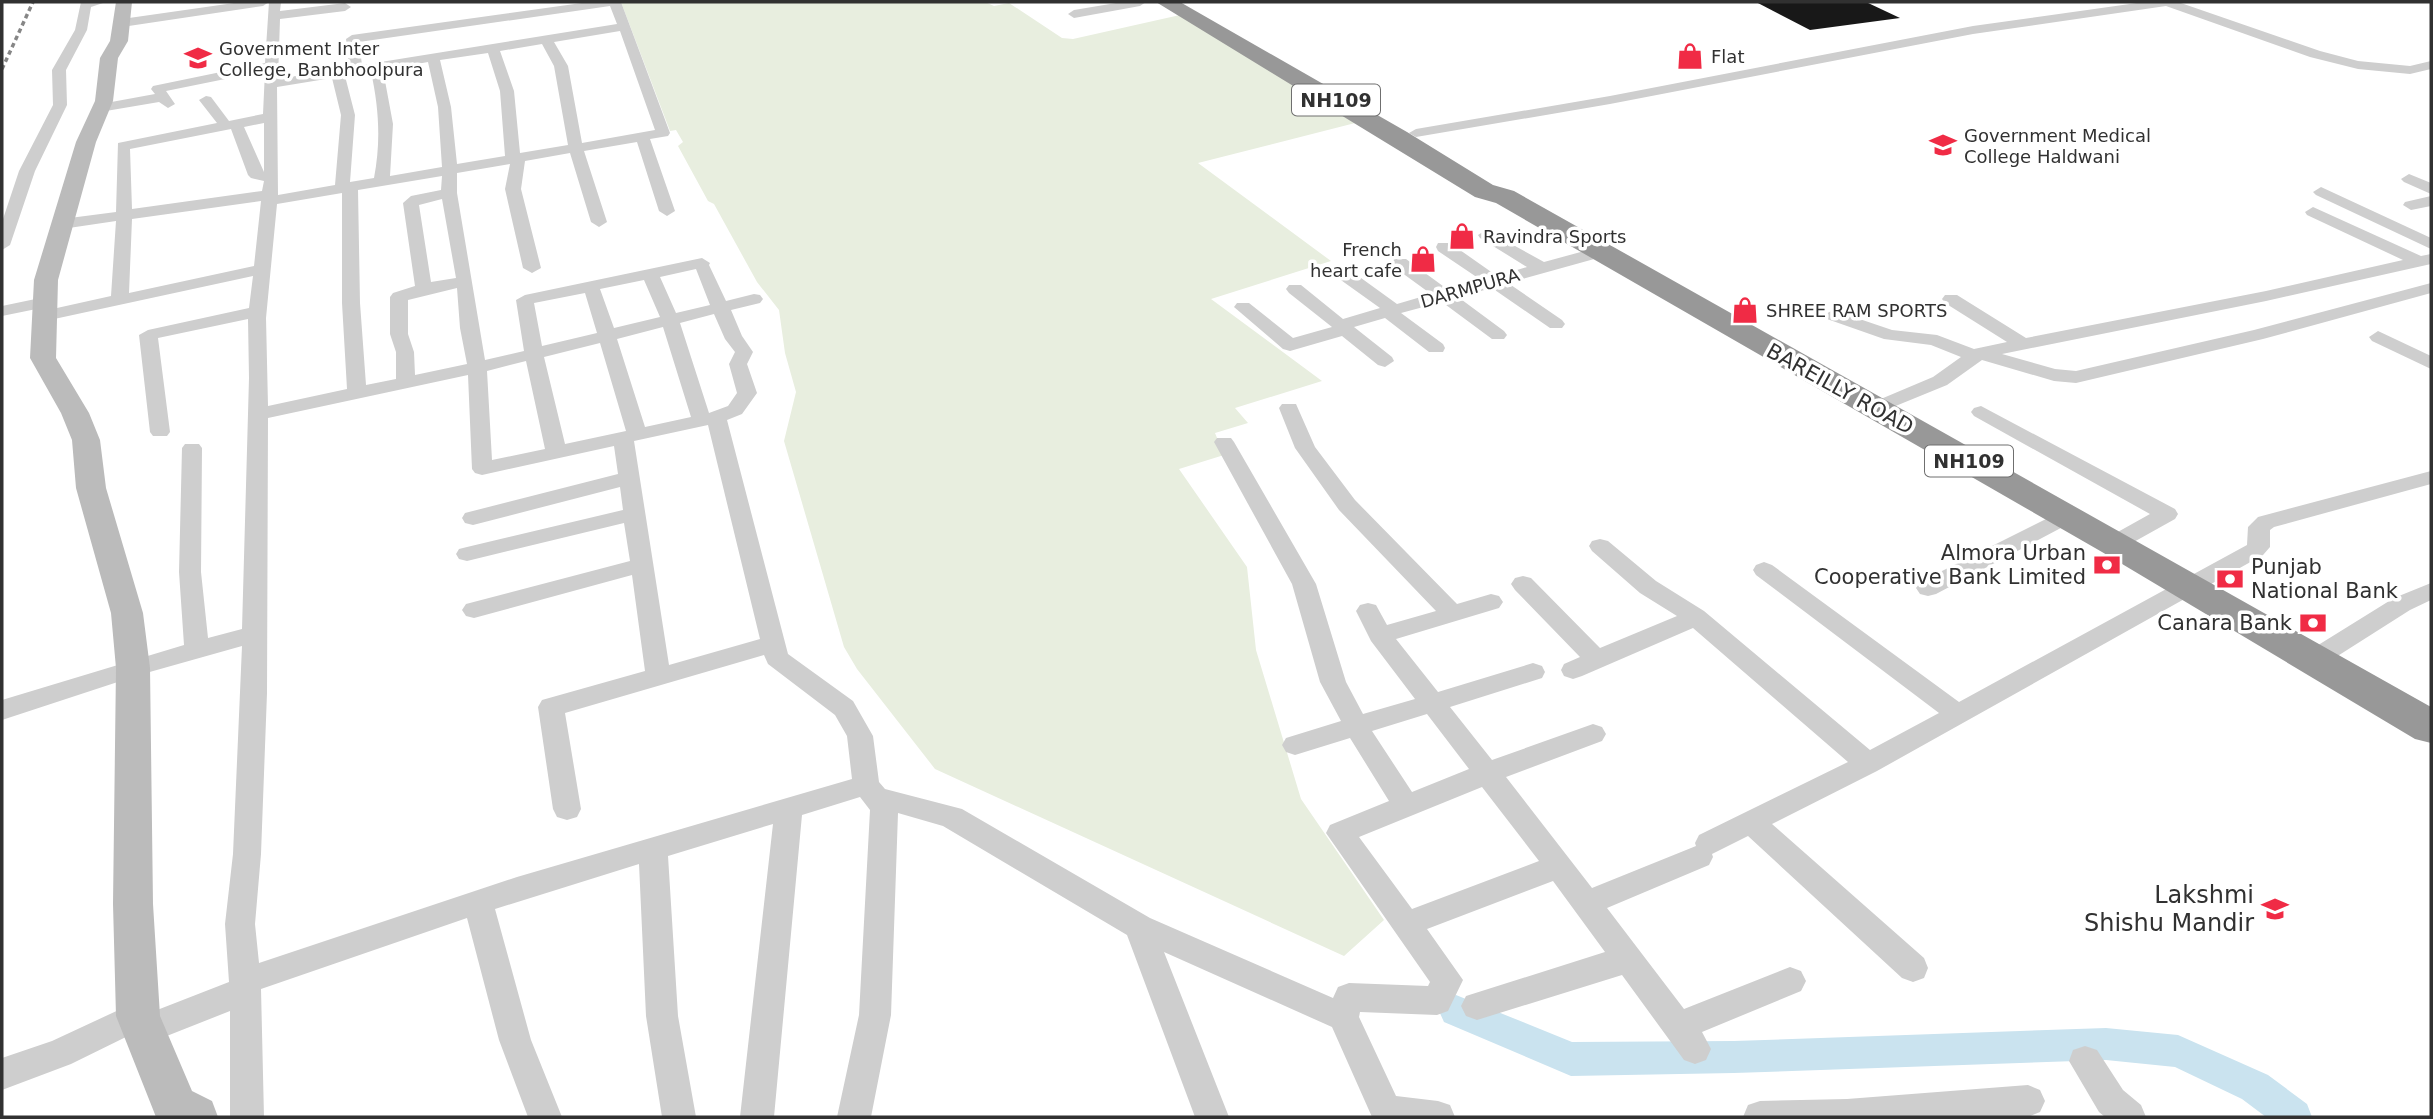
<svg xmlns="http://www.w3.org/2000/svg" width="2433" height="1119" font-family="'DejaVu Sans',sans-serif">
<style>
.green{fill:#e8eedf}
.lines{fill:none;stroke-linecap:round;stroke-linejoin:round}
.canal{fill:#cae3ef;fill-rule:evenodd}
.building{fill:#181818}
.street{fill:#cecece;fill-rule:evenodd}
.secondary{fill:#bbb;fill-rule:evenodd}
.highway{fill:#989898;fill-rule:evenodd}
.rail{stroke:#868686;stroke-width:3.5;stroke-dasharray:4.5 3.5;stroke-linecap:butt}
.labels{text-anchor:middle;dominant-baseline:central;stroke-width:7;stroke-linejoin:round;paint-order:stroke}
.far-poi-label{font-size:18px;fill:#313131;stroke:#fff;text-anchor:start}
.far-street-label{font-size:18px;fill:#313131;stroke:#fff}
.shield{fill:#fff;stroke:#6f6f6f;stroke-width:2}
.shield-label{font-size:19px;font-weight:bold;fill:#313131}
.street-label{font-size:21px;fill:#313131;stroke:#fff}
.poi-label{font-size:21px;fill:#313131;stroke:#fff;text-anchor:end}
.near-poi-label{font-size:24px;fill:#313131;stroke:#fff;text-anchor:end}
</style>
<rect width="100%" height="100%" fill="#fff"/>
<!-- green -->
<path class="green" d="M621,2H985L994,6L1009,3L1062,38L1073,39L1180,15L1363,121L1198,163L1331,261L1211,299L1322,381L1235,408L1248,423L1215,433L1224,455L1179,469L1247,567L1256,650L1301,799L1384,920L1344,956L935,769L857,669L844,647L784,441L796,392L785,353L779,310L757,282L714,204L708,201L678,146L683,142L676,130L670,131Z"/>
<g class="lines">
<!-- canal -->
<path class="canal" d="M1456,995L1572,1042L1734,1041L2106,1028L2178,1035L2268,1075L2307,1104L2312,1117H2266L2242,1099L2175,1067L2106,1060L1734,1073L1571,1076L1444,1022L1439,1011L1444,1000Z"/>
</g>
<!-- building -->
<path class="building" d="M1756,2H1866L1900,18L1810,30Z"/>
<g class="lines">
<!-- street -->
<path class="street" d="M81,2H106L91,7L87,30L66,70L67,105L35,171L10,245L2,250V222L19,171L53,105L52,70L75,30Z
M241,2H269L263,6L122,27L116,23L122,19Z
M269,2H281L280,11L345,3L351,7L345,11L280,19L278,79L349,67L346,39L352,35L589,2H621L670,133L668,136L650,139L675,211L667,216L659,211L637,142L584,151L607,222L599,227L591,222L570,153L525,161L521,189L541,268L532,273L523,268L505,189L510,164L457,173V193L485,360L524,351L516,300L525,295L702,258L710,263L709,265L726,301L754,294L760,295L763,299L760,303L731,310L742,336L753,352L747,364L757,393L742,414L727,420L788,654L853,701L873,736L879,782L885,789L962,809L1150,918L1333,998L1338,987L1349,983L1428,986L1430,982L1326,833L1330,825L1389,801L1350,738L1295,755L1286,752L1282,745L1286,738L1341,721L1320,682L1292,584L1214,442L1217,438H1231L1234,442L1316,584L1346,682L1363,714L1415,699L1371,641L1356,611L1360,605L1368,603L1376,605L1387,625L1436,611L1339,510L1295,448L1279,408L1282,404H1296L1315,447L1355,500L1457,604L1491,594L1499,596L1503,602L1499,608L1396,639L1438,692L1533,663L1542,666L1545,672L1542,678L1450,707L1492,760L1593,724L1602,727L1606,734L1602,741L1506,777L1592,888L1696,846L1695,843L1699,835L1848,762L1693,628L1582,676L1573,679L1564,676L1561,670L1564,664L1580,657L1515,590L1511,584L1515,578L1523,576L1531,578L1600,648L1677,616L1640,593L1592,551L1589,546L1592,541L1600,539L1608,541L1656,581L1704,611L1870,750L1939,713L1756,575L1753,570L1756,565L1764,562L1772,565L1959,702L2247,545L2248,527L2258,517L2431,471V484L2274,527L2270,530V547L2263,555L1877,771L1772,824L1924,958L1928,968L1924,978L1913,982L1902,978L1748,836L1712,854L1713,857L1709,865L1607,908L1684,1009L1790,967L1801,971L1806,981L1801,991L1702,1032L1711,1049L1706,1060L1695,1064L1684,1060L1622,975L1477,1020L1466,1016L1461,1006L1466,996L1605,952L1553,881L1427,929L1463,980L1448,1011L1437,1015L1360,1012L1359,1017L1396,1096L1438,1101L1450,1105L1455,1117H1372L1332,1027L1164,952L1229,1117H1195L1127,935L943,826L898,813L891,1015L871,1117H837L859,1015L870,810L860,797L802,815L774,1117H740L773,824L668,856L678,1016L696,1117H662L646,1016L639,864L495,909L531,1040L562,1117H528L499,1040L467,918L261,989L264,1117H230V1011L144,1045L133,1040L130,1035L71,1064L2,1090V1058L52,1041L138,1001L149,1006L152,1012L229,982L225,924L233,854L242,646L139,675L2,720V700L184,645L179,572L182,448L185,444H199L202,448L201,572L208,638L242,629L249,378L248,319L158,338L170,432L167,436H153L150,432L139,335L148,330L249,308L253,276L45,321L36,316L39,312L111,296L116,221L62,229L54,224L62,219L116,212L118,143L217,123L199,100L206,96L211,97L229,121L263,114L265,71L166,91L175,104L168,108L159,102L100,112L95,111V105L155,94L151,89L153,86L265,63ZM610,6L617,24L362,65L359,42ZM620,31L655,130L582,143L568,66L554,42ZM542,44L554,66L568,145L520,153L514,91L500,51ZM488,53L500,91L505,156L457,164L451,107L440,60ZM428,62L438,107L442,167L390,176L393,124L383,70ZM371,72C379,108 381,142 374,178L350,182L355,115L345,76ZM332,78L341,115L335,185L278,195L277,87ZM264,123V172L244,127ZM231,129L248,175L251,178L264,181L262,191L132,209L130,149ZM442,176L441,190L411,196L403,203L415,286L393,293L390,297V334L396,352V379L366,385L360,303L358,190ZM342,193V303L347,389L268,406L266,318L277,204ZM442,199L456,278L431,282L419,205ZM261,201L254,266L129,293L132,219ZM696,269L710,305L676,313L660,277ZM644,280L660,317L614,328L600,289ZM457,288L460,328L467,364L415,375L414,352L408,334V300ZM585,293L597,333L542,346L534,303ZM714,314L725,339L735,352L729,364L737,393L728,406L709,413L680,323ZM663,327L691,417L645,427L617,339ZM600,343L626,431L565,444L544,357ZM526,361L545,449L492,460L487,371ZM468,375L472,469L475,473L482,475L614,446L618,474L465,513L462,518L465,523L473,525L620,487L623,510L467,547L459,549L456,554L459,559L467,561L624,523L630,561L466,604L462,610L466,616L474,618L632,575L645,671L542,700L538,707L553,809L557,817L567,820L577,817L581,809L565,713L764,655L768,664L835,715L847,736L852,779L517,877L259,963L255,924L261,854L267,693L268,418ZM708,425L760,639L669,665L634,441ZM1427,714L1469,769L1412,792L1372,731ZM1482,787L1539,861L1412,909L1359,837Z
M1122,2H1146L1140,6L1074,18L1068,14L1074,10Z
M2144,2H2178L2320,51L2358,61L2410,66L2431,61V69L2410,74L2358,69L2310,57L2166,6L1973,34L1610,104L1416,137L1409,133L1416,129L1610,96L1973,26Z
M2409,174L2431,183V194L2404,182L2401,179Z
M2321,187L2431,238V249L2316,195L2313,192Z
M2431,196V206L2411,210L2403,205L2405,202Z
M2313,207L2421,256L2431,254V264L2266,301L2002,354L2055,369L2076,371L2254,330L2431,283V293L2263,339L2076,383L2054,381L1982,360L1947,385L1876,414L1869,412L1866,408L1869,404L1933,377L1961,357L1931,345L1884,339L1827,319L1824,315L1833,310L1892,330L1937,335L1974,349L2007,342L1945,303L1942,299L1945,295H1957L2026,338L2266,291L2403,260L2307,215L2305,212Z
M1486,230L1544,262L1599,247L1605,248L1607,252L1605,256L1508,283L1562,320L1565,324L1562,328H1550L1492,288L1458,297L1504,331L1507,335L1504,339H1492L1442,302L1401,313L1443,344L1445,348L1443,352H1429L1385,318L1354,327L1392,357L1394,361L1385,367L1378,365L1342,336L1290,351L1283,349L1234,307L1237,303H1249L1293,338L1332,327L1289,293L1286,289L1289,285H1301L1343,319L1380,308L1338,278L1335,274L1338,270H1350L1397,304L1431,294L1394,267L1392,263L1394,259H1406L1447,289L1481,280L1438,251L1436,247L1438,243H1450L1497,276L1527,267L1480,238L1478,235Z
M45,297L51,298L54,302L51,306L2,316V306Z
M2378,331L2431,356V369L2372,341L2369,337Z
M1981,406L2175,509L2178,514L2175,519L2123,548L2115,550L2107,548L2104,543L2107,538L2150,514L1974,416L1971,412L1974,408Z
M2066,509L2074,511L2077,516L2074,521L1936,594L1928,596L1920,594L1916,588L1920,582Z
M2431,583V600L2410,610L2325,664L2316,667L2307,664L2304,658L2307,652L2394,598Z
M2085,1046L2097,1050L2123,1090L2141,1105L2146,1117H2105L2099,1112L2069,1061L2073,1050Z
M2028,1085L2040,1090L2045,1101L2040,1112L2028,1117H1743L1748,1105L1760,1101L1847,1099Z"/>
<!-- secondary -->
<path class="secondary" d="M116,2H132L128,41L118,58L113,101L96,142L58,280L56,358L89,413L100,440L106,488L143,613L150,668L153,904L160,1016L192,1091L212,1101L218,1117H156L116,1016L113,904L116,668L111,613L76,488L72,440L61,413L30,358L34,280L76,142L95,101L100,58L110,41Z"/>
<!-- highway -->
<path class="highway" d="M1156,2H1180L1407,132L1493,185L1514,191L2431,707V743L2415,739L2102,552L1496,203L1475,197Z"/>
<!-- rail -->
<path class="rail" d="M2,69L33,2"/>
</g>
<!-- icons -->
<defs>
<symbol id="shop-bare" viewBox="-9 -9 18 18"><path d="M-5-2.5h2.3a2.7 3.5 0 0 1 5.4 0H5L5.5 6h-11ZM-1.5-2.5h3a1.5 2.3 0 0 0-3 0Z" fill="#f02b45" stroke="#fff" stroke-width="2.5" paint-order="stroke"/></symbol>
<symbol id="school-bare" viewBox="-9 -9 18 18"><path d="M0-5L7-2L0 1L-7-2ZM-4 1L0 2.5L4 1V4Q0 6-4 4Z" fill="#f02b45" stroke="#fff" stroke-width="2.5" paint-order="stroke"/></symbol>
<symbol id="university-bare" viewBox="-9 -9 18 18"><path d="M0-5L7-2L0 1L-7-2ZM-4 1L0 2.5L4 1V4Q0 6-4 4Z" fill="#f02b45" stroke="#fff" stroke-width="2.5" paint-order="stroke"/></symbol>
<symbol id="bank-bare" viewBox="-9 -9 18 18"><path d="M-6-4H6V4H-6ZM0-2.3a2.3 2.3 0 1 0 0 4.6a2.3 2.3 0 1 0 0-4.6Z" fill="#f02b45" stroke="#fff" stroke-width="2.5" paint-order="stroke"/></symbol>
</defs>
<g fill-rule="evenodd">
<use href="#shop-bare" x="1671" y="37" width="38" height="38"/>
<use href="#school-bare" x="179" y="39" width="38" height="38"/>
<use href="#university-bare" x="1924" y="126" width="38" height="38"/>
<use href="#shop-bare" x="1443" y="217" width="38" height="38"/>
<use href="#shop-bare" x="1404" y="240" width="38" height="38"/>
<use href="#shop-bare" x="1726" y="291" width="38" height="38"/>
<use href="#bank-bare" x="2088" y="546" width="38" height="38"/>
<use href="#bank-bare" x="2211" y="560" width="38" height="38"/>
<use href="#bank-bare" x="2294" y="604" width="38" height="38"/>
<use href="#school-bare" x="2256" y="890" width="38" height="38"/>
</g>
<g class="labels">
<!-- far-poi labels -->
<g class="far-poi-label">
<text x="219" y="48">Government Inter<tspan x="219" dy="21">College, Banbhoolpura</tspan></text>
<text x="1711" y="56">Flat</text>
<text x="1964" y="135">Government Medical<tspan x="1964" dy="21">College Haldwani</tspan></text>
<text x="1483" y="236">Ravindra Sports</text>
<text x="1402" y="249" text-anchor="end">French<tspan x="1402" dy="21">heart cafe</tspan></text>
<text x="1766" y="310">SHREE RAM SPORTS</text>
</g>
<!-- far-street labels -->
<g class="far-street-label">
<text transform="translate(1470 288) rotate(-16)">DARMPURA</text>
</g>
<!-- shield labels -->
<g class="shield">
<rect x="1292" y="84.5" width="88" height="31" rx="5"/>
<rect x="1925" y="445.5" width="88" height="31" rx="5"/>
</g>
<g class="shield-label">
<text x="1336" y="100">NH109</text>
<text x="1969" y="461">NH109</text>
</g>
<!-- street labels -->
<g class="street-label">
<text transform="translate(1840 389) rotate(29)">BAREILLY ROAD</text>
</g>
<!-- poi labels -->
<g class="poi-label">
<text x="2086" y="553">Almora Urban<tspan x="2086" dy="24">Cooperative Bank Limited</tspan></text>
<text x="2251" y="567" text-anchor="start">Punjab<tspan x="2251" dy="24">National Bank</tspan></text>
<text x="2292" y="623">Canara Bank</text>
</g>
<!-- near-poi labels -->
<g class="near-poi-label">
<text x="2254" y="895">Lakshmi<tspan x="2254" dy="28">Shishu Mandir</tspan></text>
</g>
</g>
<!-- border -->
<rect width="2433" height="1119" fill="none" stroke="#313131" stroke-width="7"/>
</svg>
